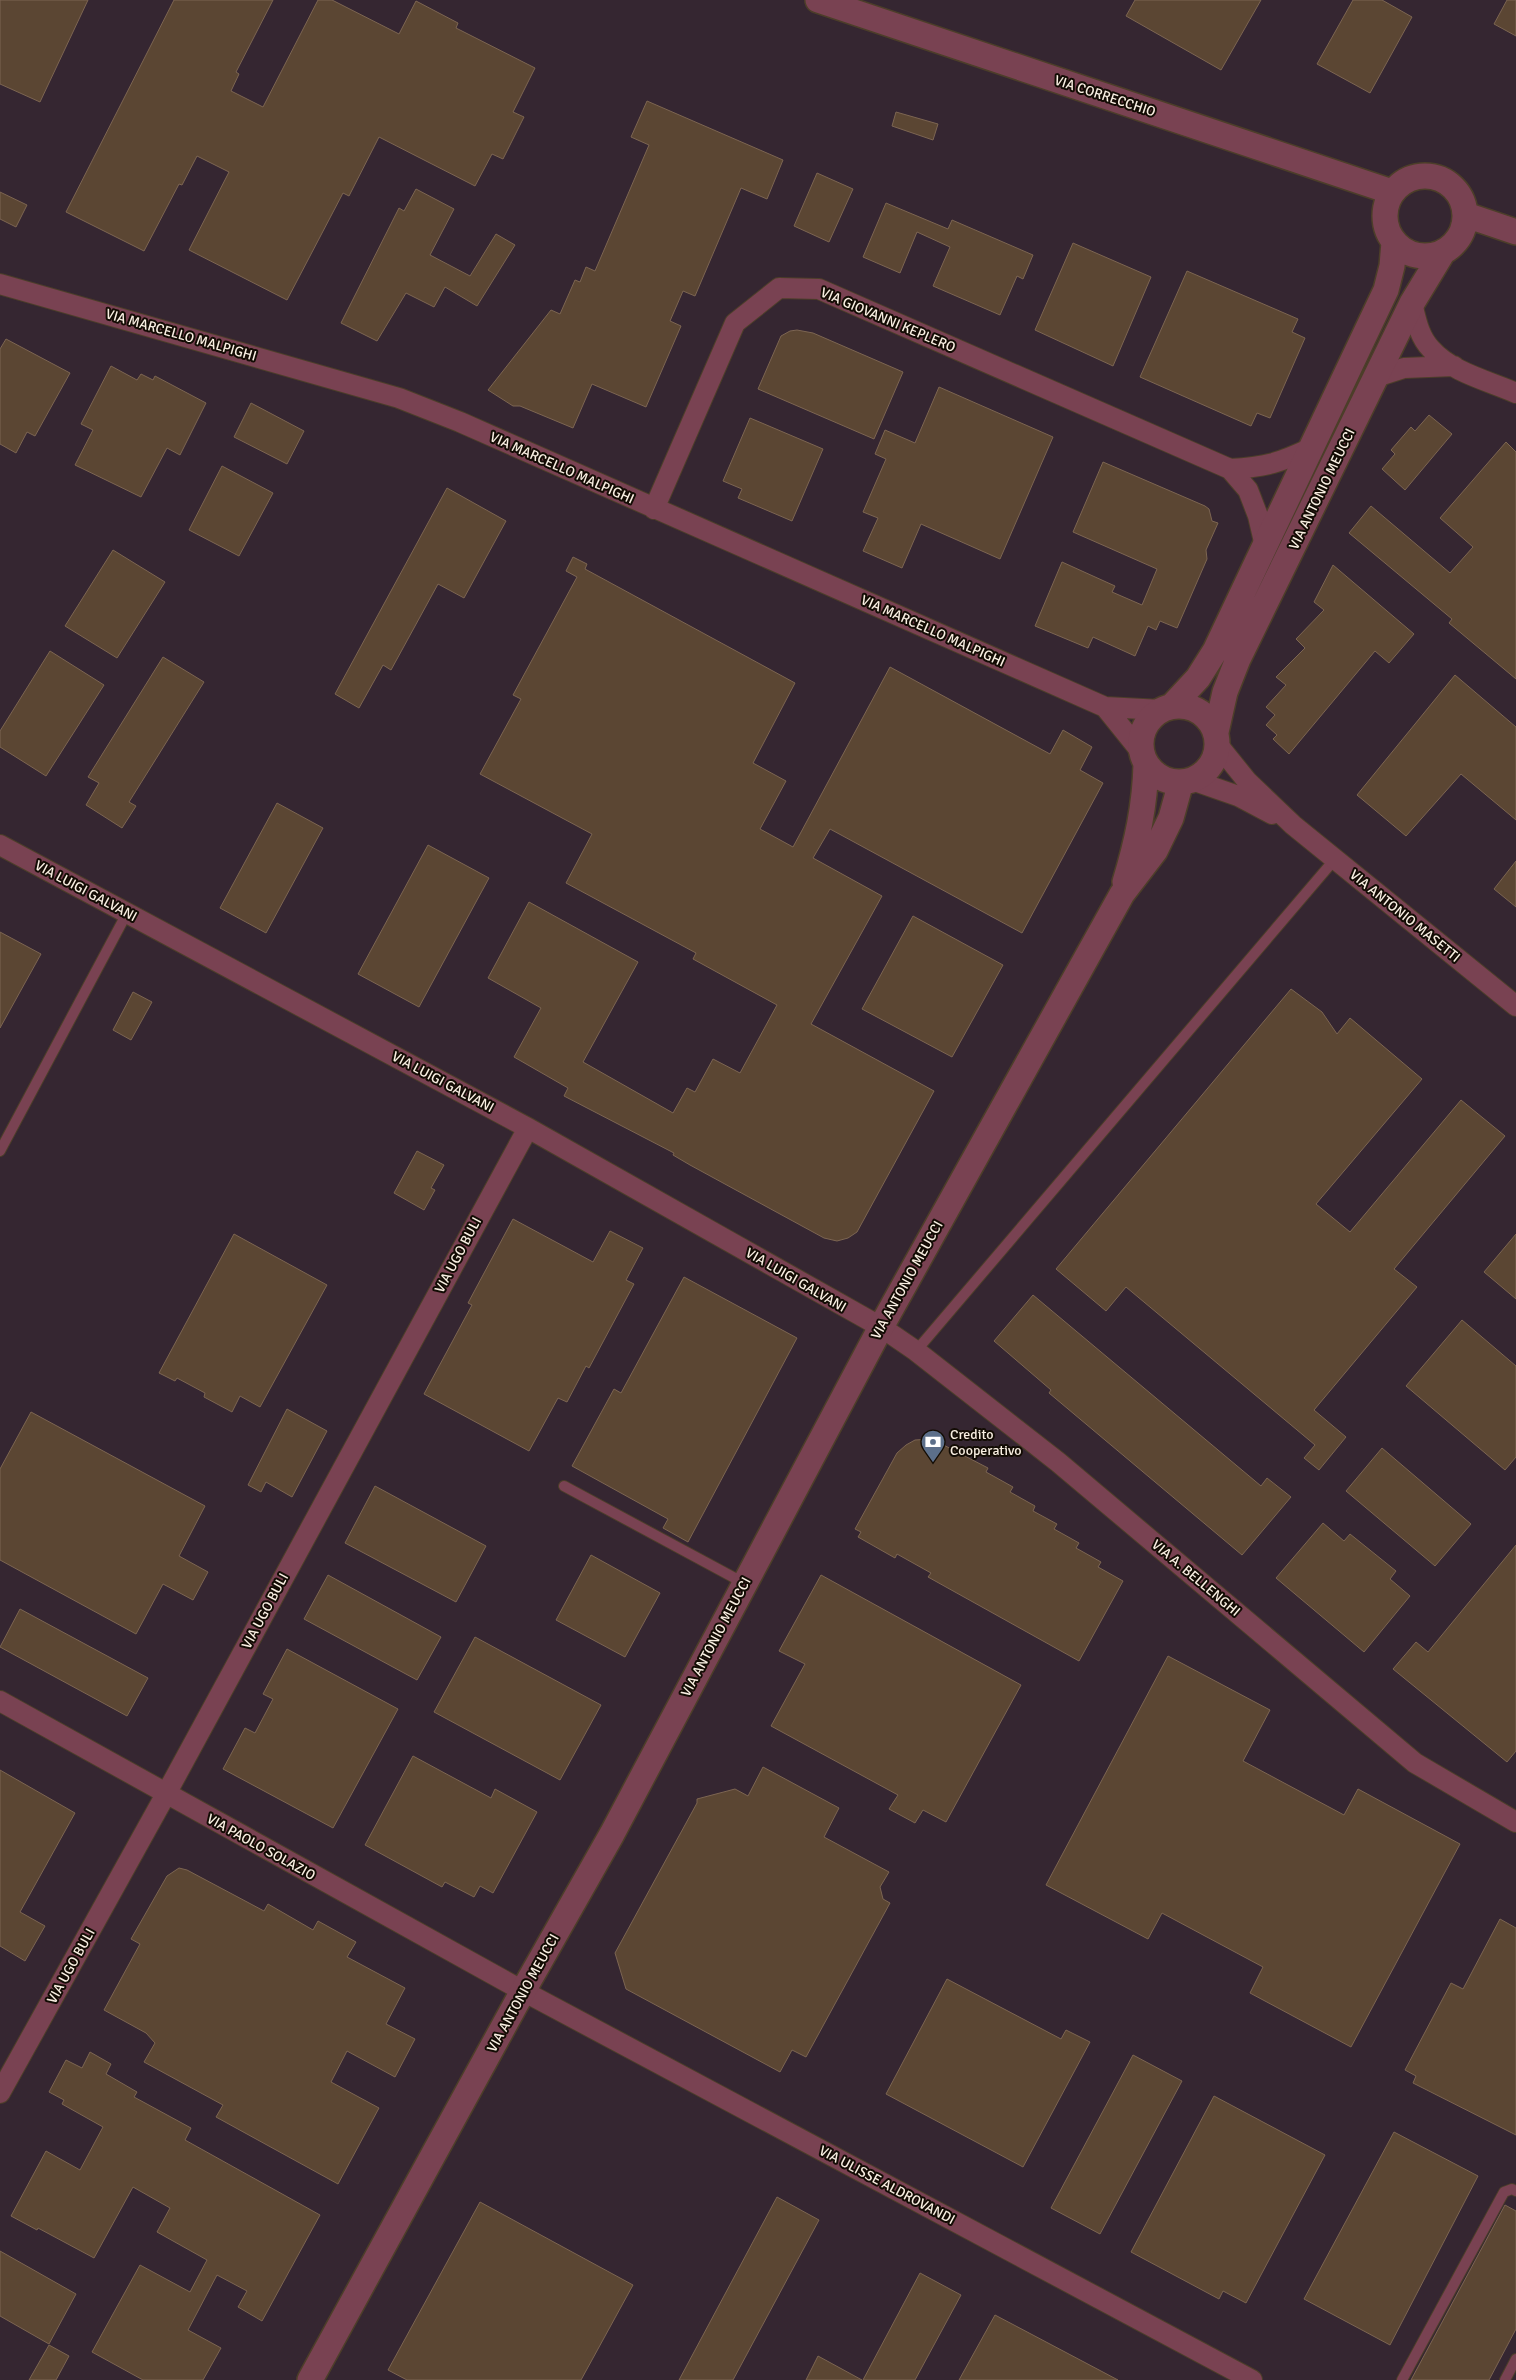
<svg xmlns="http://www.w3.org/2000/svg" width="1516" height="2380" font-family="Signika,sans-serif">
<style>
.industrial{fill:#352631}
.building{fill:#5b4633;stroke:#7c6552}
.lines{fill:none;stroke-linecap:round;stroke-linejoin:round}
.service-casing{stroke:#4c3e29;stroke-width:12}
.minor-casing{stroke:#4c3e29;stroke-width:22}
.tertiary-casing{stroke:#4c3e29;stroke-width:28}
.service{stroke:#794252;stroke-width:10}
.minor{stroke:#794252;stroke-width:20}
.tertiary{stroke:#794252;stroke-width:25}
.labels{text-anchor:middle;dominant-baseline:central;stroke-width:4;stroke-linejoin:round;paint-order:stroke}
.street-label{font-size:14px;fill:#f9efe2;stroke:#130c04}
.poi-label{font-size:14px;fill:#f9efe2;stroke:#130c04;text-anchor:start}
</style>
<rect width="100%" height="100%" fill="#30210b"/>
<!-- industrial -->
<path class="industrial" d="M0,0H1516V2380H0Z"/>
<!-- building -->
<path class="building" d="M0,0H88L40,102L0,84Z
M174,0H273L236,72L239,74L231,91L263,107L318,0H332L399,34L416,1L458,23L456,28L535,68L513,112L524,117L503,159L492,154L475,186L379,137L349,196L343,193L287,300L189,250L229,172L197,156L182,185L179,184L144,251L66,212Z
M1135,0H1261L1221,70L1126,16Z
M1353,0H1382L1412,17L1370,93L1317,64Z
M1507,0H1516V36L1494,24Z
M647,101L783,160L767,199L741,188L695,296L683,291L670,321L681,326L646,407L592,384L573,428L520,406H513L488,390L551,310L560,314L575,280L580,282L586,267L595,271L649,145L631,137Z
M896,112L938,124L933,140L892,126Z
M817,173L853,189L829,242L794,226Z
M416,189L454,209L430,255L470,276L496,234L515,245L477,306L445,287L434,307L406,293L377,341L341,323L399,208L404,211Z
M0,192L27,205L16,227L0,219Z
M886,203L948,229L952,220L1033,255L1023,279L1017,276L1000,315L933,286L950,247L917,232L900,273L863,257Z
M1073,243L1151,277L1113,366L1035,330Z
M1187,271L1298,319L1292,332L1305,338L1270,418L1257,413L1251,426L1140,377Z
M797,330L813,333L903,372L874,439L758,389L781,336L790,331Z
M6,339L70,373L35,436L27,432L16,453L0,444V349Z
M111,366L137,380L141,374L153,380L155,376L206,403L180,455L167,448L141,497L75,465L93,430L81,424Z
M939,387L1053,437L1000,559L921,524L902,568L863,551L878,518L863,512L886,459L875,454L885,430L915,443Z
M251,403L304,431L287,464L234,437Z
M1429,415L1452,434L1405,490L1382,469L1395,454L1391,450L1411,427L1415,431Z
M750,418L823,449L792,521L738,498L742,489L723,481Z
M1506,442L1516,452V679L1449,623L1452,619L1349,533L1371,506L1450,573L1473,547L1440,518Z
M1103,462L1205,506L1209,509L1212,521L1218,523L1206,550L1207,559L1177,628L1160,621L1156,630L1148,626L1135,656L1093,637L1088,648L1035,626L1062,562L1115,586L1112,592L1142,605L1157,569L1073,532Z
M222,466L273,493L239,556L189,530Z
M447,488L506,521L464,598L438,584L391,670L383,665L359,708L335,694Z
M113,550L165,582L117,658L65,626Z
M573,557L587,564L585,569L795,683L753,763L786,781L760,829L793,847L890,667L1050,754L1063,730L1092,747L1080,770L1103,783L1022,933L830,829L813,858L882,896L811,1024L934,1091L857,1232L848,1238L837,1241L824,1238L690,1165L673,1155L674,1153L564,1096L568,1088L514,1057L541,1008L488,978L529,902L638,962L583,1062L673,1113L687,1088L695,1092L713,1059L740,1073L777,1005L693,959L696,953L566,883L592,834L480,774L521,699L513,695L577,577L566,571Z
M1333,565L1414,634L1389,663L1375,651L1289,754L1273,739L1277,735L1266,725L1275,715L1266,707L1286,685L1276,677L1305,648L1296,639L1324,610L1314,602Z
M50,651L104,685L46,776L0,747V731Z
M163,657L204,682L129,802L136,806L122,828L86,805L99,783L88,777Z
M1455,675L1516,727V820L1461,774L1406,836L1357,795Z
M277,803L323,828L266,933L220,908Z
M428,845L489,878L419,1007L358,974Z
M1516,861V907L1494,889Z
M913,916L1003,965L952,1057L862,1009Z
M0,932L41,954L0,1028Z
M1291,989L1322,1012L1337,1034L1350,1018L1422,1079L1316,1204L1350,1232L1461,1100L1505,1136L1394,1269L1417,1287L1314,1410L1346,1437L1319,1470L1304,1458L1315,1445L1126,1287L1106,1311L1056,1269Z
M133,992L152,1002L131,1040L113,1030Z
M417,1151L444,1165L431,1188L435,1190L424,1210L394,1193Z
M513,1219L593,1262L610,1231L643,1248L626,1280L634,1284L589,1368L586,1366L567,1402L558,1398L529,1451L424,1394L472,1305L468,1303Z
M234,1234L327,1285L260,1407L240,1396L232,1412L204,1397L205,1393L177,1378L175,1381L159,1373Z
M1516,1234V1299L1484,1272Z
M684,1277L797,1338L688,1542L663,1528L668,1519L572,1466L614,1389L621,1393Z
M1033,1295L1261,1486L1267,1478L1291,1497L1242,1555L1049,1393L1051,1390L994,1341Z
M1462,1320L1516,1366V1457L1505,1470L1406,1386Z
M287,1409L327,1431L292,1497L266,1482L261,1492L248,1485Z
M31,1412L205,1506L179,1556L208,1572L193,1600L163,1584L136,1634L0,1560V1469Z
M932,1439L988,1468L986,1472L1013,1487L1010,1492L1035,1506L1033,1511L1057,1524L1054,1529L1079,1543L1076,1548L1101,1562L1098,1567L1123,1581L1079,1661L928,1577L931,1573L897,1554L895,1558L858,1537L861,1532L855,1529L897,1453L906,1445L915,1440Z
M1382,1448L1471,1524L1435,1566L1346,1491Z
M375,1486L486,1546L456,1602L345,1543Z
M1323,1523L1344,1541L1350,1534L1396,1571L1390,1579L1410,1596L1364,1652L1276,1578Z
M1516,1545V1751L1507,1762L1393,1669L1416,1642L1428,1652Z
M591,1555L660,1593L625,1657L556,1620Z
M328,1575L441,1637L417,1680L304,1619Z
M821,1575L1021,1685L946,1822L923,1810L915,1823L889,1809L898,1795L771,1726L805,1664L779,1651Z
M20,1609L148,1678L127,1716L0,1647Z
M475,1637L601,1705L560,1780L434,1712Z
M287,1649L398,1709L333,1828L223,1769L245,1728L255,1733L273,1699L263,1694Z
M1168,1656L1270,1710L1243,1761L1344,1815L1358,1789L1460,1844L1351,2047L1250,1993L1263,1967L1162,1913L1148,1939L1046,1885Z
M413,1756L491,1798L495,1789L537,1812L493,1893L480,1886L474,1897L445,1882L442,1887L365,1845Z
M763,1767L839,1808L824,1837L889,1872L880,1887L883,1899L890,1903L806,2057L792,2050L780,2072L626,1989L615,1953L697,1803V1799L735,1789L748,1796Z
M0,1770L75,1813L20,1912L45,1926L25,1961L0,1946Z
M179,1868L187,1870L264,1911L268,1904L313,1930L318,1921L356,1942L347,1957L405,1988L386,2024L415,2039L395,2077L347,2051L331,2082L379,2108L338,2184L216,2117L223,2105L144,2062L155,2043L146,2033L104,2010L140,1944L131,1939L167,1876Z
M1500,1919L1516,1928V2135L1413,2083L1416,2076L1405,2070L1451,1983L1463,1989Z
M947,1979L1061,2039L1066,2030L1090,2042L1023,2167L886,2094Z
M90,2052L111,2064L106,2074L137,2092L134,2097L191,2128L185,2140L320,2215L262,2321L238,2307L247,2291L217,2275L188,2330L221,2348L203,2380H143L92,2352L140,2265L190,2292L207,2260L157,2232L170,2208L133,2187L94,2258L38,2228L37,2230L11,2216L46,2151L80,2170L103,2127L62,2104L64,2100L49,2092L66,2060L82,2068Z
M1133,2055L1182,2081L1100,2234L1051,2208Z
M1214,2096L1325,2155L1246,2303L1223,2291L1219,2299L1131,2252Z
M1394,2132L1478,2176L1390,2345L1304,2299Z
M777,2197L819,2220L733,2380H679Z
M480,2202L633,2285L581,2380H407L388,2370Z
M1505,2205L1516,2211V2329L1489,2380H1411Z
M0,2251L76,2294L49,2344L0,2316Z
M920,2273L961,2295L915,2380H863Z
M995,2315L1048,2343L1118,2380H959Z
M49,2345L69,2356L56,2380H29Z
M818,2356L862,2380H806Z"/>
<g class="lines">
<defs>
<path id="service" d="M0,1151L127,913
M916,1351L1335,859
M564,1486L744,1583
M1402,2380L1504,2192L1512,2189L1516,2191
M1505,2380L1516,2359"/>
<path id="minor" d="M0,284L399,398L460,422L1105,707L1162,710
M1412,303C1416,319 1419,337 1431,349C1451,372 1489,381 1516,393
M1376,377L1404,368L1454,366
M1230,469L1248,490L1258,516L1265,546
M654,509L735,323L779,288L819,289L1230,469C1266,467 1279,463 1311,448
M1105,707L1142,753
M1218,745L1247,781L1293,825L1516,1006
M1192,780L1238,796L1272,814
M0,845L528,1128L881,1327L916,1351L1058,1462L1415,1763L1516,1822
M0,1701L523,1991L1252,2380
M0,2093L166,1794L528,1128"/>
<path id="tertiary" d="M818,0L1392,192
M1385 216a40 40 0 1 1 80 0a40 40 0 1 1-80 0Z
M1466,215L1516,232
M1141 744a38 38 0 1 1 76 0a38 38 0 1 1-76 0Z
M1172,706L1198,678L1215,651L1386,290L1392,266L1394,242
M1216,732L1225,692L1238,659L1412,303L1443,252
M1125,882C1137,842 1145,806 1146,764
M310,2380L523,1991L612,1834L881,1327L1122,894L1155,851L1171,818L1181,782"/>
</defs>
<!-- service casing -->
<use href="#service" class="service-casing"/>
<!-- minor casing -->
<use href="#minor" class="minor-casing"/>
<!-- tertiary casing -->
<use href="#tertiary" class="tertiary-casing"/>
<!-- service -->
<use href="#service" class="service"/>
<!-- minor -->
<use href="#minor" class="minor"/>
<!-- tertiary -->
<use href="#tertiary" class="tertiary"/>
</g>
<!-- icons -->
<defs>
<symbol id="bank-pin" viewBox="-11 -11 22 30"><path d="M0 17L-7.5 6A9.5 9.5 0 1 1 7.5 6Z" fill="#5c6f8a" stroke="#130c04"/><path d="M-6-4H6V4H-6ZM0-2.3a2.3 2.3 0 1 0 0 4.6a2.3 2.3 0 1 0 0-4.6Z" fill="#fff"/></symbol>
</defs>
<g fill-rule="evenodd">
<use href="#bank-pin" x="919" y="1428" width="28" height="38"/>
</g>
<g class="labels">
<!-- street labels -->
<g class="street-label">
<text transform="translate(1105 96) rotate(18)">VIA CORRECCHIO</text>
<text transform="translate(888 320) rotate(23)">VIA GIOVANNI KEPLERO</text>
<text transform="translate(181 335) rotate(16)">VIA MARCELLO MALPIGHI</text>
<text transform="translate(562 468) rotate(24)">VIA MARCELLO MALPIGHI</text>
<text transform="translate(1322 489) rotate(-64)">VIA ANTONIO MEUCCI</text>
<text transform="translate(933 631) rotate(24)">VIA MARCELLO MALPIGHI</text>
<text transform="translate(86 891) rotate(28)">VIA LUIGI GALVANI</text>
<text transform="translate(1405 916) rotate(39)">VIA ANTONIO MASETTI</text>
<text transform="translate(443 1082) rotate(28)">VIA LUIGI GALVANI</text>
<text transform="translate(458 1255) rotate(-62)">VIA UGO BULI</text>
<text transform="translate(796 1280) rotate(30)">VIA LUIGI GALVANI</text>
<text transform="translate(907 1280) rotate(-61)">VIA ANTONIO MEUCCI</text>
<text transform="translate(1196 1578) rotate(40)">VIA A. BELLENGHI</text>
<text transform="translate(265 1611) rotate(-62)">VIA UGO BULI</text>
<text transform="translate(716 1637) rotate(-62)">VIA ANTONIO MEUCCI</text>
<text transform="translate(261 1847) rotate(29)">VIA PAOLO SOLAZIO</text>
<text transform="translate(71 1966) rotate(-61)">VIA UGO BULI</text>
<text transform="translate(523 1993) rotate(-61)">VIA ANTONIO MEUCCI</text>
<text transform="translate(887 2185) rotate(28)">VIA ULISSE ALDROVANDI</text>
</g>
<!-- poi labels -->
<g class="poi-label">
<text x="950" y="1434">Credito<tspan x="950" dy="16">Cooperativo</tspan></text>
</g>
</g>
</svg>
